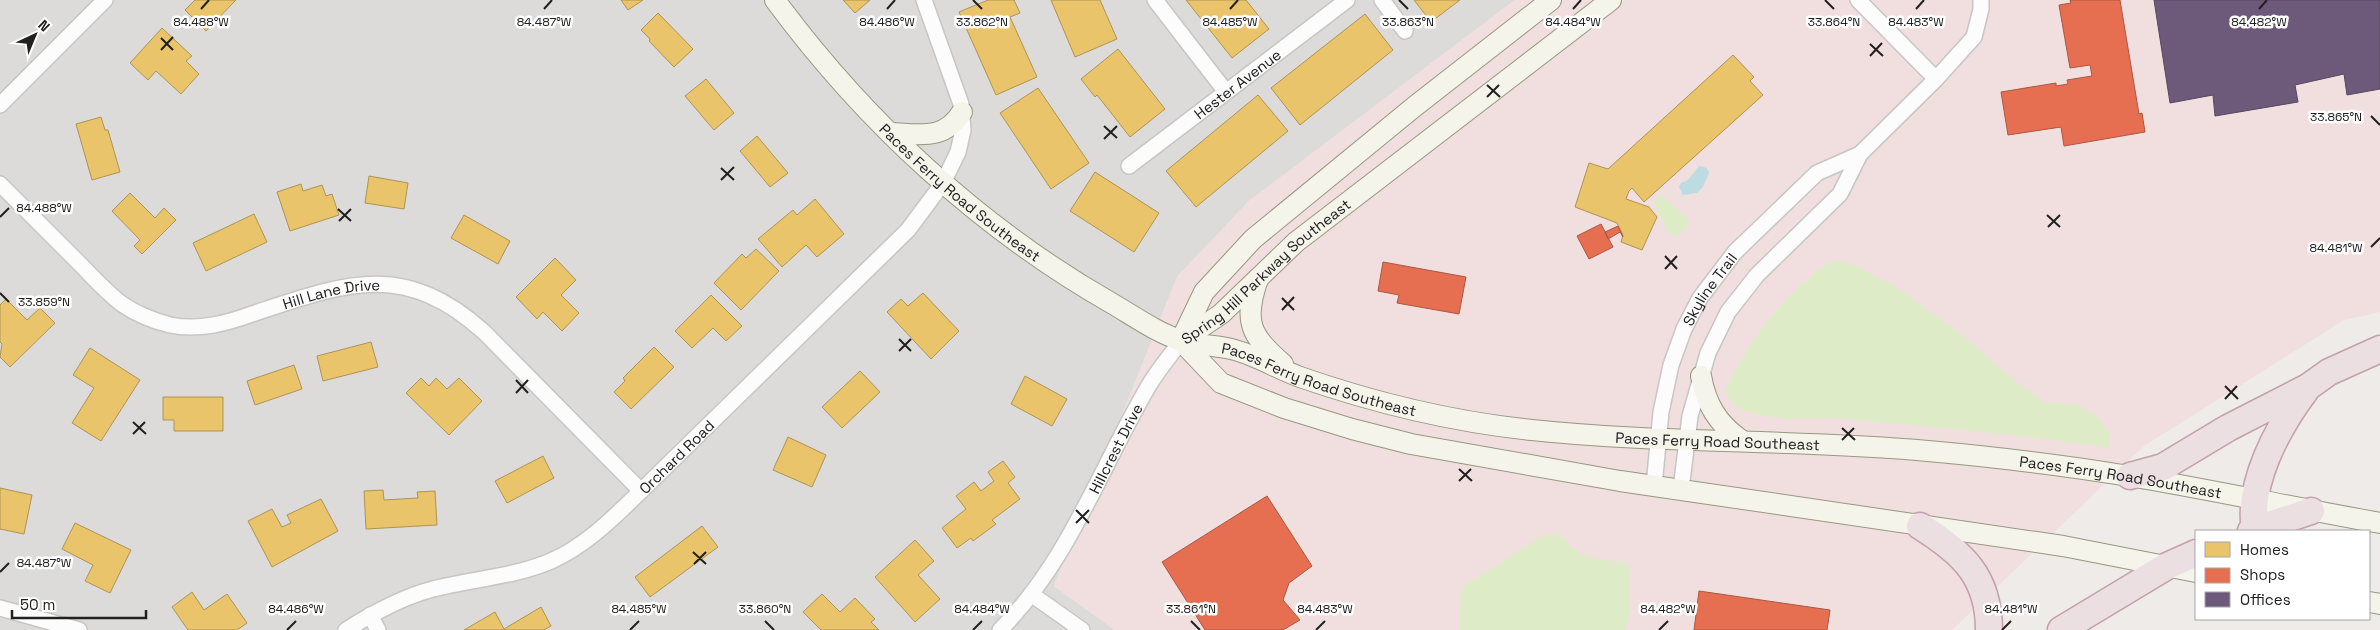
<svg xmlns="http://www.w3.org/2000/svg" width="2380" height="630" font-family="'Space Grotesk',sans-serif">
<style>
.residential{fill:#dddbda}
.commercial{fill:#f0dfde}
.grass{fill:#ddebc7}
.water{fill:#bcdce2}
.homes{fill:#e9c46a;stroke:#ad9354}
.shops{fill:#e76f51;stroke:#ab5742}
.offices{fill:#6d597a;stroke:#56485f}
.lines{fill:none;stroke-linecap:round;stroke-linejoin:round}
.street-casing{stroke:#c7c6c4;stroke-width:18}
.secondary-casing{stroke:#989780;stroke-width:22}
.highway-casing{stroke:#c49fac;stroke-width:29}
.street{stroke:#fcfcfc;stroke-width:15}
.secondary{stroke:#f4f4eb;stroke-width:20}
.highway{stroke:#ebdfe2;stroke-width:26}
.ticks{fill:none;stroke:#202020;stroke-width:2}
.labels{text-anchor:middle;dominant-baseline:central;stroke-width:5;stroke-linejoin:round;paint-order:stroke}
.street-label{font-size:15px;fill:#202020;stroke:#fff}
.ticks-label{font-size:12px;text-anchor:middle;fill:#202020;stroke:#fff;stroke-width:5;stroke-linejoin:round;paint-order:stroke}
</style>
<rect width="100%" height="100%" fill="#eeebe8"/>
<!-- residential -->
<path class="residential" d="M0,0H1515L1249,201L1177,277L1054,586L1115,630H0Z"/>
<!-- commercial -->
<path class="commercial" d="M1515,0H2380V312L2344,320L2144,446L1952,630H1115L1054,586L1177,277L1249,201Z"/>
<!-- grass -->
<path class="grass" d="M1659,195L1663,196L1689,220C1687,228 1682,234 1674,236L1666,230C1664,219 1655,212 1655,200Z
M1831,261L1850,263L1901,290L1962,335L2016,382L2046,403L2077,405L2096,415L2109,433L2110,448C2022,434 1933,427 1845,419C1813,416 1777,422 1746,411C1737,408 1729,399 1725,391C1749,339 1784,294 1831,261Z
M1544,535C1567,532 1566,546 1582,554C1594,560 1612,560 1625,563L1630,566L1629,615L1625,630H1459V598L1465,585Z"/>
<!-- water -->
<path class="water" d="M1699,166L1707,168L1709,173L1703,187L1697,193L1683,195L1679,187L1681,183L1688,180Z"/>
<!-- homes -->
<path class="homes" d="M195,0H236L206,31L185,10Z
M621,0H643L628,10Z
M843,0H870L855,13Z
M988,0H1014L1020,13L1010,17L1037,77L996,95L959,12Z
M1051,0H1100L1117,39L1075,57Z
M1186,0H1246L1269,29L1232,58Z
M1414,0H1460L1431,22Z
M658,13L693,49L674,67L649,41L650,39L641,30Z
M1365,14L1393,50L1300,125L1271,88Z
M162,28L192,56L186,61L199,74L181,94L156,71L148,80L130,63Z
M1118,49L1165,109L1130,137L1097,95L1095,97L1081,79Z
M1733,55L1754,77L1750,81L1763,95L1644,202L1632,188L1629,191L1626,199L1649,207L1657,217L1642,250L1621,242L1623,235L1617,223L1575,207L1589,163L1608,169Z
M706,79L734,113L714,130L685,96Z
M1038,88L1089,163L1051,189L1000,113Z
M1258,95L1288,131L1196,207L1166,171Z
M101,117L105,130H108L120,172L92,180L76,124Z
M757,136L788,173L770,187L740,151Z
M1095,172L1159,213L1134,252L1070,211Z
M369,176L408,183L404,209L365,203Z
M301,184L303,191L322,185L326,196L332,194L339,215L290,231L277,192Z
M130,193L155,218L164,208L176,220L142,254L134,246L140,240L112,211Z
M815,199L844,234L817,257L806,245L782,267L758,239L793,210L797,215Z
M254,214L267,242L206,271L193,243Z
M464,215L510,241L498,264L451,238Z
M756,249L779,271L741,310L714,283L742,254L746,258Z
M555,258L576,280L561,295L579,313L562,331L543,312L537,319L516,297Z
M923,293L959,331L931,359L887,312L901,299L908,306Z
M711,295L742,326L726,341L713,328L692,348L675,331Z
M6,299L27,320L40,308L55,323L10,367L0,357L2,344L0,342V305Z
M371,342L378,367L323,381L317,356Z
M654,347L674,367L631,409L614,392L625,381L623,378Z
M90,348L140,380L101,441L72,423L94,388L73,375Z
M294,365L302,389L255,405L247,381Z
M860,371L880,392L842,428L822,407Z
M1025,376L1067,399L1052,426L1011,404Z
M421,378L429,386L436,378L447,389L459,378L482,401L449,435L406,393Z
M163,397H223V431H174V420H163Z
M788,437L826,455L812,487L773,470Z
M543,456L554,478L507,503L495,481Z
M1003,461L1015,477L1008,483L1020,499L992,520L996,524L973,541L971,538L957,548L942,528L966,509L956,496L974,482L981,491L994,481L988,472Z
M0,488L32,495L24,534L0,529Z
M383,490L384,500L418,498L417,492L435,491L437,525L366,529L364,491Z
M321,499L338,531L272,567L248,521L272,509L282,527L291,523L287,515Z
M75,523L131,550L110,593L85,581L93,565L62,549Z
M702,526L718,547L650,597L635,577Z
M915,540L934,561L918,575L940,599L915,622L875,577Z
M192,592L204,610L227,594L247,623L237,630H188L172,607Z
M822,594L840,612L855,598L875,619L871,622L879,630H821L803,612Z
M541,607L551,626L544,630H464L495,612L504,629Z"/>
<!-- shops -->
<path class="shops" d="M2070,0H2120L2139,114L2142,113L2145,132L2064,146L2061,127L2008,135L2001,92L2056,83V86L2068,84L2067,80L2092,76L2090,65L2070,68L2059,5L2071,3Z
M1601,224L1613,247L1589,259L1577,236Z
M1618,226L1623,237L1620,232L1608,239L1605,232Z
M1383,262L1466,277L1459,314L1397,303L1399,295L1378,291Z
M1267,496L1312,566L1289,583L1283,600L1300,620L1283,630H1205L1162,562Z
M1699,591L1830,610L1827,630H1694Z"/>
<!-- offices -->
<path class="offices" d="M2154,0H2380V89L2347,95L2344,74L2295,85L2298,102L2215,116L2213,95L2170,103Z"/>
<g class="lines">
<defs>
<g id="street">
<path d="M1155,0L1226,92"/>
<path d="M1382,0L1405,31"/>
<path d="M1858,0L1936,79"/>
<path d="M0,105L105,0"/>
<path id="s1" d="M1129,166L1347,0"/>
<path id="s2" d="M0,184C26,210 52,236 78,262C92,276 106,292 122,304C135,313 154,321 170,325C199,331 228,323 255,313C346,283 404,260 484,332L641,491"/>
<path id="s3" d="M1654,486L1661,412L1671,365L1684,329L1700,298L1735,252L1817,173L1860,154"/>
<path d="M1681,489L1690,416L1708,353L1728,312L1757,275L1840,194L1860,154L1936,79L1974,37L1981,9V0"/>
<path d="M1031,594L1082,630"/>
<path d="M0,608L79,630"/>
<path d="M370,615L378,630"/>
<path id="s4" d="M346,630C373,613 402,597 433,589C471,579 514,577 551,561C587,545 614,517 641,491L908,230L943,183L958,152L963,130L961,104L924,0"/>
<path id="s5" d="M1000,630C1068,562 1100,469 1148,387C1157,371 1170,356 1181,341"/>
</g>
<g id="secondary">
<path id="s6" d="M775,0C865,122 981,229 1113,304C1135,317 1159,334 1183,341C1200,346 1218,345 1235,350C1257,356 1278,369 1300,377C1375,403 1454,422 1532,430C1663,444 1796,439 1928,451C1995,457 2062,465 2129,476C2213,490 2296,508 2380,523"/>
<path d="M890,133C920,134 944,141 962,112"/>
<path d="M1258,279C1243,322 1250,335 1283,364"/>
<path d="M1181,340L1204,292L1253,239L1414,107L1551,0"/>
<path d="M1181,341L1221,383L1284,408L1352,429L1411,444L1620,481L2063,546L2196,572"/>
<path id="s7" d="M1181,341L1221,314L1296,242L1611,0"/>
<path d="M1701,376C1706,404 1717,423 1741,440"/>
<path d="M2369,602L2380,604"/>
</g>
<path id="highway" d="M2130,476L2163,467L2228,428L2308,387L2329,372L2380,349
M1920,526C1963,553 1989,577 1989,630
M2251,531L2311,511
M2255,531C2247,483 2278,427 2306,390
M2061,630L2167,566L2196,553"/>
</defs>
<!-- street casing -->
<use href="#street" class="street-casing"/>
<!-- secondary casing -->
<use href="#secondary" class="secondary-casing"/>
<!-- highway casing -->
<use href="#highway" class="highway-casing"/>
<!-- street -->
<use href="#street" class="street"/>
<!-- secondary -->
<use href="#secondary" class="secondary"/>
<!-- highway -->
<use href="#highway" class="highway"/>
</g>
<!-- ticks -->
<path class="ticks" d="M973,0L982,9M1399,0L1408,9M1825,0L1834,9M201,9L209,0M544,9L552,0M887,9L895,0M1230,9L1238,0M1573,9L1581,0M1916,9L1924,0M2259,9L2267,0M161,38L173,50M1870,44L1883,56M161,50L173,37M1870,56L1882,43M1487,85L1500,97M1487,97L1499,85M2371,116L2380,125M1104,126L1117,138M1104,139L1117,126M721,168L734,180M721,180L734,167M338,209L351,221M2047,215L2060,227M0,217L9,208M339,221L351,209M2048,227L2060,215M2371,247L2380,238M1665,256L1677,269M1665,269L1677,256M0,293L9,302M1282,298L1294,310M1282,310L1294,297M899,339L911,351M899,351L911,339M516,380L528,393M2225,386L2238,399M516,393L528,380M2225,399L2237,386M133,422L146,434M1842,428L1855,440M133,434L145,422M1842,440L1854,428M1459,469L1472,481M1459,481L1471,469M1076,510L1089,523M1076,523L1089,510M693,552L706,564M694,564L706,552M0,572L9,563M765,621L774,630M1191,621L1200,630M287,630L296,621M630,630L639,621M973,630L982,621M1316,630L1325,621M1659,630L1668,621M2002,630L2011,621"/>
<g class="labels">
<!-- street labels -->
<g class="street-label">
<text stroke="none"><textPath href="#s1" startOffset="136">Hester Avenue</textPath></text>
<text stroke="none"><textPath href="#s6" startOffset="268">Paces Ferry Road Southeast</textPath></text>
<text stroke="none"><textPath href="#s7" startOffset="110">Spring Hill Parkway Southeast</textPath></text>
<text stroke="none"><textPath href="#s3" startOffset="208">Skyline Trail</textPath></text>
<text stroke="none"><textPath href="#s2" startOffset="390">Hill Lane Drive</textPath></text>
<text stroke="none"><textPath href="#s6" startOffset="679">Paces Ferry Road Southeast</textPath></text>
<text stroke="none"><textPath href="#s6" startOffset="1085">Paces Ferry Road Southeast</textPath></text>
<text stroke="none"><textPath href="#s5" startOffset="216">Hillcrest Drive</textPath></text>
<text stroke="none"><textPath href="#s4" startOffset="382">Orchard Road</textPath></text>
<text stroke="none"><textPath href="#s6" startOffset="1490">Paces Ferry Road Southeast</textPath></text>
</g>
</g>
<g class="ticks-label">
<text x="982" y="26">33.862°N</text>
<text x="1408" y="26">33.863°N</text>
<text x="1834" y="26">33.864°N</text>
<text x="201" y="26">84.488°W</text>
<text x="544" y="26">84.487°W</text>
<text x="887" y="26">84.486°W</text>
<text x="1230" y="26">84.485°W</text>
<text x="1573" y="26">84.484°W</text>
<text x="1916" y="26">84.483°W</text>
<text x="2259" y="26">84.482°W</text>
<text x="2336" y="121">33.865°N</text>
<text x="44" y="212">84.488°W</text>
<text x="2336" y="252">84.481°W</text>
<text x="44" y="306">33.859°N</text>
<text x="44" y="567">84.487°W</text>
<text x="296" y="613">84.486°W</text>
<text x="639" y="613">84.485°W</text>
<text x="982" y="613">84.484°W</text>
<text x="1325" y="613">84.483°W</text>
<text x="1668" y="613">84.482°W</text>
<text x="2011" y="613">84.481°W</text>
<text x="765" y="613">33.860°N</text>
<text x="1191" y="613">33.861°N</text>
</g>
<!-- legend -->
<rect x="2195" y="530" width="175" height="90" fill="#ffffff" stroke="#a6a6a6"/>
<rect x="2205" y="542" width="25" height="15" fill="#e9c46a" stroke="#a6a6a6"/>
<text x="2240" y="555" font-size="15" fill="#202020">Homes</text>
<rect x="2205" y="568" width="25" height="15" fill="#e76f51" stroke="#a6a6a6"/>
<text x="2240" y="580" font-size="15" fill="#202020">Shops</text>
<rect x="2205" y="592" width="25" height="15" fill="#6d597a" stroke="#a6a6a6"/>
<text x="2240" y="605" font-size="15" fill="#202020">Offices</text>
<!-- north arrow -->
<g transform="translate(35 35) rotate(44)" stroke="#ffffff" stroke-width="4" paint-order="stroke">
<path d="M0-4L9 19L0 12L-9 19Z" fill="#202020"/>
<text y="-8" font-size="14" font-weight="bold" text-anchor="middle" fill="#202020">N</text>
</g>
<!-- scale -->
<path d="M12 610v8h134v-8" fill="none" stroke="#202020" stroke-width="2.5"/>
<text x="20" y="610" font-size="15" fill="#202020" stroke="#ffffff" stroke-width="4" paint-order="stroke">50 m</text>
</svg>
